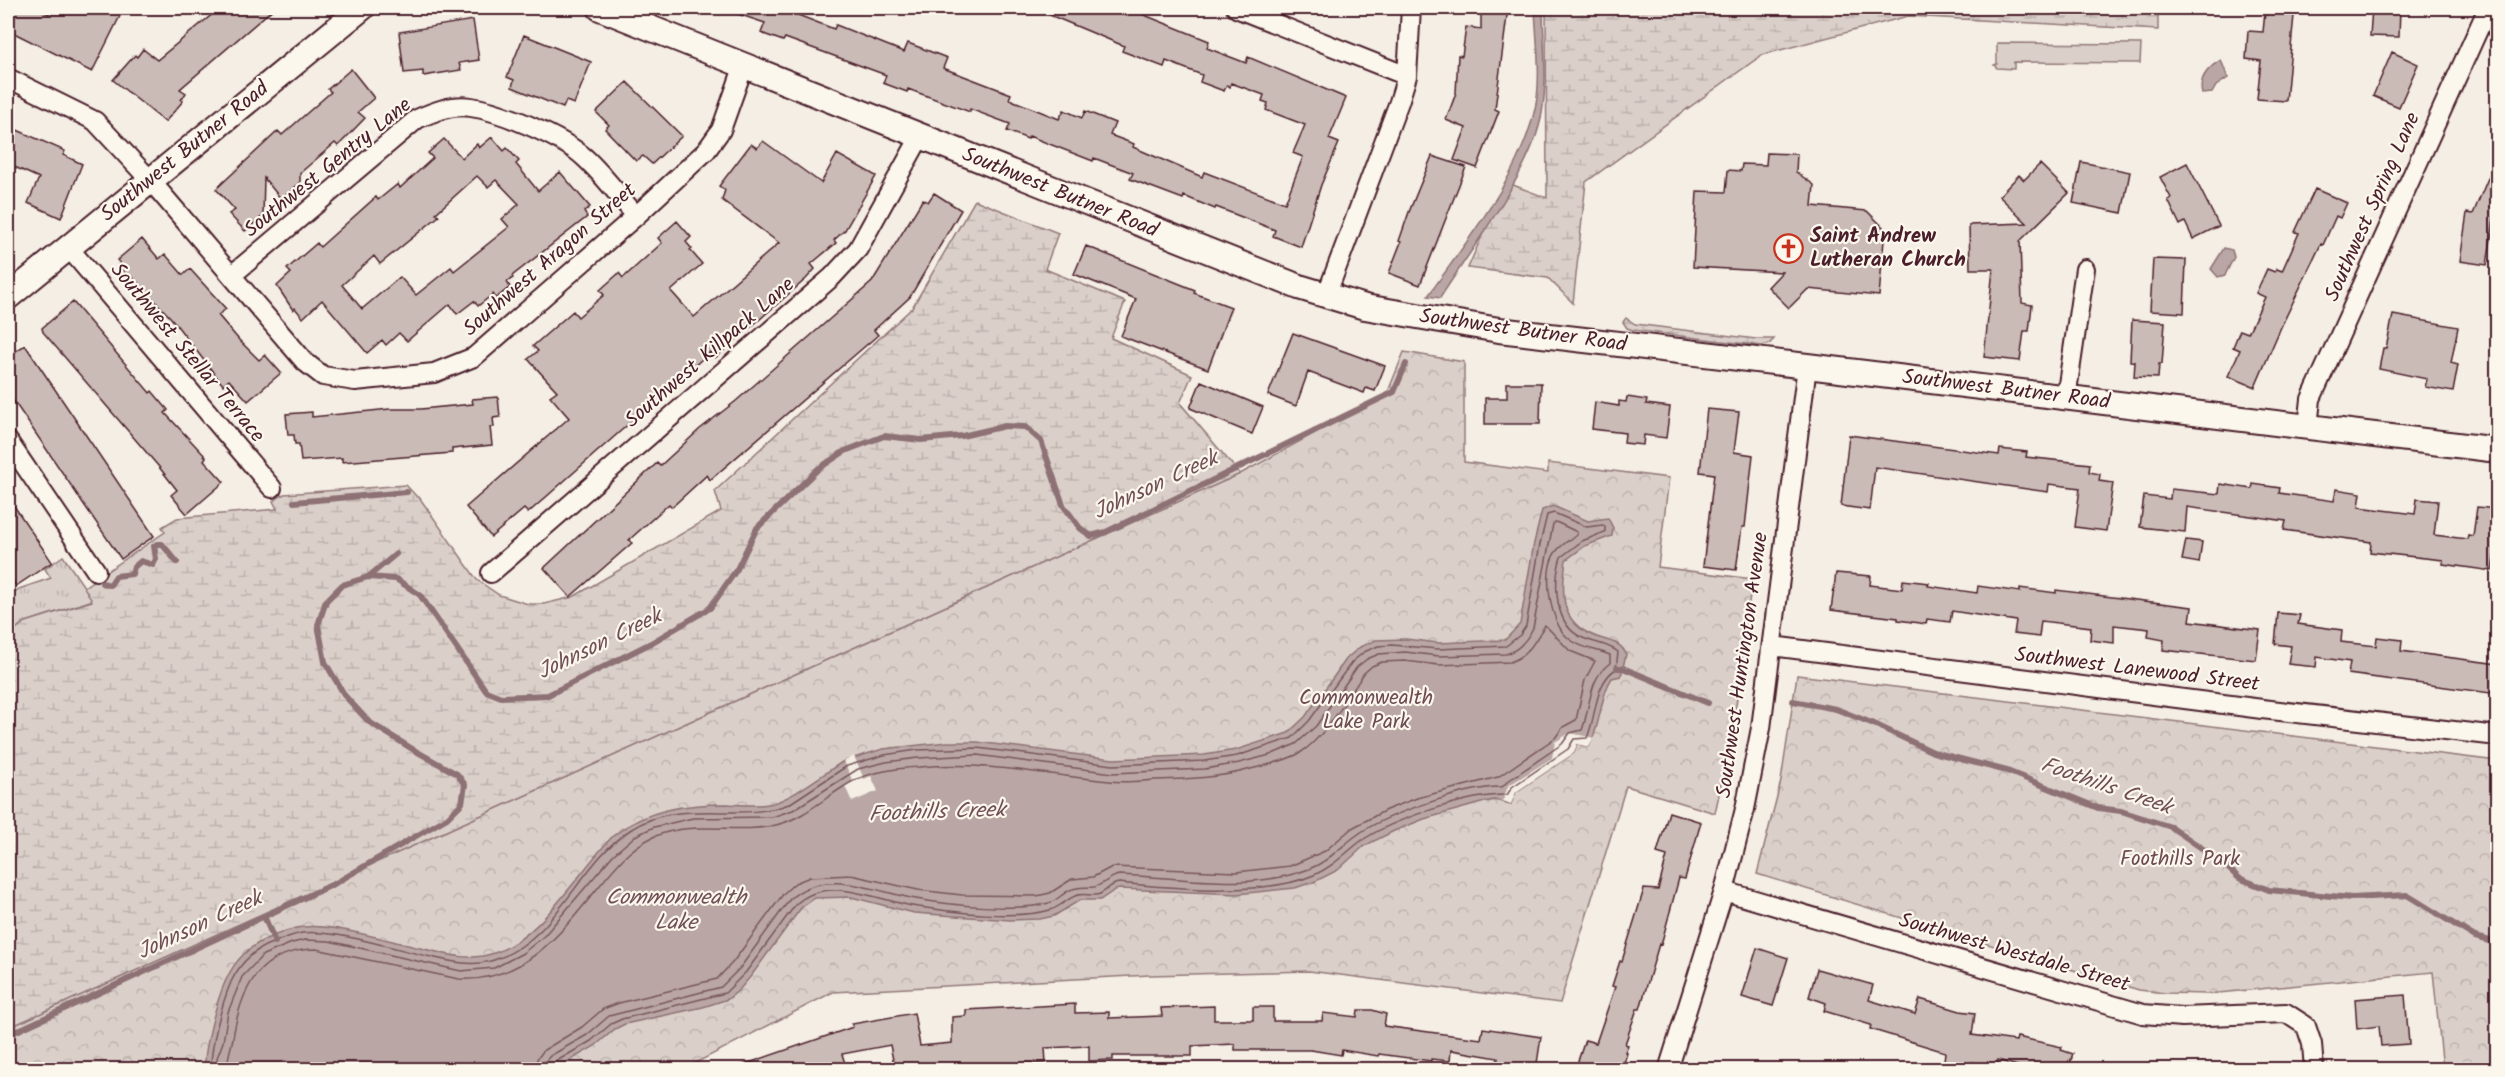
<svg xmlns="http://www.w3.org/2000/svg" width="2505" height="1077" font-family="Kalam,sans-serif">
<style>
.grass{fill:url(#grass-tufts);stroke:#92787a;stroke-width:1.5}
.forest{fill:url(#forest-crowns);stroke:#92787a;stroke-width:1.5}
.wetland{fill:url(#wetland-marsh);stroke:#92787a;stroke-width:1.5}
.garden{fill:#dbd0c9;stroke:#92787a;stroke-width:1.5}
.water{fill:#baa7a5;stroke:#8d7174;stroke-width:1.5}
.pier{fill:#f4eee4}
.lines{fill:none;stroke-linecap:round;stroke-linejoin:round}
.shore{stroke:#77555c;stroke-width:1.5}
.stream{stroke:#8d7174;stroke-width:6}
.building{fill:#cabbb6;stroke:#4a1f2b;stroke-width:1.5;fill-rule:evenodd}
.street-casing{stroke:#4a1f2b;stroke-width:22}
.secondary-casing{stroke:#4a1f2b;stroke-width:28}
.street{stroke:#fbf7ec;stroke-width:18}
.secondary{stroke:#fbf7ec;stroke-width:24}
.labels{text-anchor:middle;dominant-baseline:central;stroke-width:4.5;stroke-linejoin:round;paint-order:stroke}
.street-label{font-size:21px;fill:#4a1f2b;stroke:#fbf7ec}
.poi-label{font-size:21px;font-weight:bold;fill:#4a1f2b;stroke:#fbf7ec;text-anchor:start}
.park-label{font-size:21px;fill:#6e4b52;stroke:#fbf7ec}
.water-label{font-size:22px;font-style:italic;fill:#714f56;stroke:#fbf7ec}
</style>
<defs>
<pattern id="grass-tufts" width="24" height="20" patternUnits="userSpaceOnUse" patternTransform="scale(1.5)"><rect width="24" height="20" fill="#dbd0c9"/><path d="M3 7l-1-3M5 7V3M7 7l1-3M15 17l-1-3M17 17v-4M19 17l1-3" fill="none" stroke="#bdb2ad"/></pattern>
<pattern id="forest-crowns" width="20" height="18" patternUnits="userSpaceOnUse" patternTransform="scale(1.5)"><rect width="20" height="18" fill="#dbd0c9"/><path d="M2 6a3 3 0 1 1 6 0M12 15a3 3 0 1 1 6 0" fill="none" stroke="#bdb2ad"/></pattern>
<pattern id="wetland-marsh" width="20" height="14" patternUnits="userSpaceOnUse" patternTransform="scale(1.5)"><rect width="20" height="14" fill="#dbd0c9"/><path d="M1 5h8M5 5V1M11 12h8M15 12V8" fill="none" stroke="#bdb2ad"/></pattern>
</defs>
<rect width="100%" height="100%" fill="#f4eee4"/>
<filter id="ink" filterUnits="userSpaceOnUse"><feTurbulence type="fractalNoise" baseFrequency=".0167" numOctaves="2"/><feDisplacementMap in="SourceGraphic" scale="12" xChannelSelector="R" yChannelSelector="G"/><feConvolveMatrix kernelMatrix="1 2 1 2 8 2 1 2 1" color-interpolation-filters="sRGB"/></filter>
<g filter="url(#ink)">
<!-- grass -->
<path class="grass" d="M63,556L93,600L23,623L8,636V597L19,589L51,578L45,569Z"/>
<!-- forest -->
<path class="forest" d="M1404,352L1464,362V462L1548,473V463L1669,478L1658,567L1752,579L1733,729L1715,813L1626,786L1560,1003L1309,971L1150,975L833,992L682,1070L8,1069V1028L1240,474L1387,394Z
M1797,675L2497,761V1069H2443L2433,972L2208,994L2165,993L2139,990L1757,874L1781,781Z"/>
<!-- wetland -->
<path class="wetland" d="M1546,8H2158V30L1908,16L1762,55L1586,182L1573,303L1548,278L1468,268L1505,182L1547,198Z
M975,200L1058,233L1045,269L1125,302L1111,338L1192,375L1180,403L1240,474L8,1028V636L23,623L92,601L84,587L165,532L162,527L177,518L277,509L273,501L284,494L406,485L417,497H419L477,580L499,595L528,604H544L573,597L721,511L715,491L912,308Z
M1626,318L1635,324L1756,339H1774L1769,344L1762,346L1633,330L1627,328L1623,322Z"/>
<!-- garden -->
<path class="garden" d="M1997,43L2141,44L2140,63L2014,62V69L1997,68L1994,65L1997,64Z"/>
<!-- water -->
<path class="water" d="M1535,8H1543C1543,42 1548,79 1542,113C1533,169 1471,249 1440,298L1428,296C1468,239 1519,178 1535,109C1542,79 1536,38 1535,8Z
M2221,60L2228,78L2216,86L2212,93L2202,94C2198,78 2209,67 2221,60Z
M2224,248L2232,250L2234,257L2225,275L2218,277L2211,269Z
M1553,506L1588,521L1608,518L1613,528L1612,536L1585,546L1566,560C1560,599 1561,627 1603,639C1613,642 1621,643 1626,654L1621,676L1612,678C1600,696 1601,725 1589,747L1577,744L1574,753L1516,792L1511,804L1494,800L1485,802L1424,819L1394,831L1364,846L1338,870L1316,881L1295,888L1237,894L1120,889L1115,890L1100,900H1080L1054,916L1040,919L1010,920L914,913L851,897L815,898L801,908L751,976L739,990L728,999L703,1007L625,1024L615,1029L595,1046L555,1069L205,1070C203,1051 217,1000 225,982C235,959 250,945 273,936C283,932 292,928 303,927C335,923 399,944 433,951C452,956 472,960 491,954C542,939 578,871 614,835C648,809 685,804 727,804C741,805 755,806 769,804C793,799 822,774 844,761L883,749L947,742H977L1113,759L1204,755L1236,750L1288,733L1305,717L1347,658L1360,647L1376,640L1406,639L1438,643L1505,640L1520,624L1534,543L1542,510Z"/>
<!-- pier -->
<path class="pier" d="M1570,733L1594,738L1589,747L1577,744L1574,753L1516,792L1511,804L1503,801L1508,786L1552,758L1555,742Z
M854,756L864,779L871,776L878,791L852,802L845,786L853,782L844,761Z"/>
<g class="lines">
<!-- shore -->
<path class="shore" d="M211,1070C210,1048 222,1003 231,982C240,963 253,950 272,943C282,939 292,935 302,933C333,929 399,950 431,957C452,962 473,967 494,960C557,940 578,864 630,830C682,796 738,824 789,804L847,766L884,755L917,750L977,748L1113,765L1204,761L1237,756L1292,738L1309,721L1352,662L1364,652L1378,646L1392,645L1438,649L1506,646L1520,635L1526,626L1540,544L1547,515L1554,513L1587,527L1603,525L1605,527V532L1582,541L1561,557C1553,583 1554,626 1583,638C1594,643 1609,644 1618,652L1616,669C1594,683 1597,715 1587,738L1574,739L1568,749L1512,787L1507,795C1470,794 1393,819 1361,841C1345,853 1333,867 1314,875C1262,897 1175,888 1119,883C1110,884 1108,890 1100,894C1094,897 1084,893 1078,895C1067,898 1061,907 1050,910C1015,920 954,912 918,907C880,902 829,873 796,904L746,972L725,993L622,1019L611,1024L591,1041L555,1062L552,1070
M218,1070L217,1058L223,1042L228,1012L242,977L263,955L292,943L305,940L329,941L461,971L494,968L523,953L544,936L613,855L635,836L654,827L693,818L772,817L793,810L858,769L886,762L918,758L977,755L1113,773L1205,769L1239,763L1270,755L1296,744L1316,726L1357,667L1367,659L1379,654L1405,652L1439,656L1506,654C1519,650 1527,640 1533,628L1553,524L1556,522L1577,532V535C1569,540 1560,545 1555,553C1542,572 1550,622 1567,637C1579,648 1595,649 1610,655V663C1588,679 1591,706 1582,730L1570,733L1562,744L1508,781L1502,787C1469,786 1384,815 1357,835C1340,847 1328,862 1309,869C1249,892 1180,877 1119,875C1109,877 1103,885 1094,887C1085,888 1077,886 1068,891C1061,895 1056,901 1049,903C1018,912 949,905 916,899C876,892 825,866 790,899L740,968L721,987L609,1016L587,1035L550,1056L545,1062V1070
M227,1070C227,1058 231,1049 233,1038C241,988 259,950 316,949L459,979C525,983 564,930 601,884C619,862 636,841 664,833C702,822 741,834 776,825C806,818 828,794 855,780C875,771 899,768 920,767C984,761 1046,775 1109,781C1124,783 1140,781 1155,780C1188,779 1220,778 1251,769C1267,765 1286,761 1300,753C1325,737 1348,698 1364,673L1372,666L1382,662L1405,661L1439,665L1510,662C1529,656 1535,640 1545,625L1570,651L1595,661L1585,680L1576,720L1563,727L1555,738L1498,777L1417,798L1386,810L1352,828L1325,851L1290,866L1236,872L1112,867L1093,877L1072,879L1050,893L1037,896L962,895L918,890L851,875L810,877L795,883L784,893L733,962L717,979L619,1003L603,1009L582,1027L544,1050L537,1059L536,1070"/>
<!-- stream -->
<path class="stream" d="M294,502L407,492
M368,577L396,554
M102,583L110,585L116,576L132,574L134,567L141,561L153,565L156,559L154,546L157,544H162L177,562
M1617,668H1623L1708,703
M1793,701L1836,709L1874,724L1933,752L2007,771L2098,808L2121,811L2171,827L2219,860L2239,878L2269,890L2352,898L2407,895L2475,937L2498,943
M264,916L275,942
M8,1035L334,884L447,818L462,803L465,785L457,774L414,750L369,722L345,696L325,662L318,625L326,601L342,585L368,577L396,579L420,595L486,691L501,697L548,695L651,643L710,608L737,569L757,528L788,498L818,469L845,451L884,436L921,440L962,436L1005,426L1025,427L1041,441L1063,505L1080,528L1091,536L1106,532L1394,392L1406,364"/>
</g>
<!-- building -->
<path class="building" d="M8,8H35L49,14L52,8H124L92,72L8,30Z
M220,8H274L180,89L186,93L181,100L183,101L165,122L113,80L135,55L137,57L143,49L157,60Z
M727,8H780L834,29L836,25L904,52L908,43L947,58L943,68L1011,94L1009,99L1059,119L1064,110L1082,118L1085,111L1115,123L1110,135L1134,144L1133,147L1202,177L1204,172L1285,203L1303,157L1293,153L1305,125L1266,110L1268,103L1262,101L1264,95L1231,83L1230,87L1227,85L1224,91L1200,82L1202,75L1166,61L1164,67L1122,51L1124,46L1033,8H1105L1124,15L1127,8L1209,41L1207,48L1246,63L1248,57L1346,98L1329,139L1339,143L1321,185L1301,247L1273,236L1275,230L1216,207L1215,209L1184,196L1183,199L1130,179L1133,173L1094,158L1093,161L1029,136L1028,139L1007,131L1010,124L970,109V112L908,89L907,92L883,83L886,75L785,38L783,41L761,33L765,23L726,10Z
M1481,8H1508L1495,109L1499,111L1477,168L1454,160L1466,128L1446,120L1456,93L1458,55L1462,56L1466,27L1481,29Z
M2372,8H2400L2399,37L2370,36Z
M2265,12L2294,15L2286,101L2257,99L2261,61L2246,59L2248,31L2263,32Z
M473,20L479,60L459,63L461,70L423,76V71L404,73L399,32Z
M524,35L591,62L574,104L566,101L563,108L512,87L514,80L507,77Z
M2392,52L2418,64L2399,107L2373,96Z
M351,69L374,98L358,112L365,118L338,146L335,143L300,173V183L281,199L264,178L263,216L245,231L229,214L235,210L216,189L278,131L282,135L331,92L328,89Z
M627,82L682,136L652,164L643,156L636,161L605,129L609,125L596,112Z
M8,126L65,151L63,155L82,164L61,218L28,203L39,178L8,164Z
M492,137L504,151L507,148L519,161L516,164L538,191L560,172L590,207L584,212L587,217L512,276L513,278L507,282L510,287L496,298L493,294L478,306L474,301L457,314L450,304L407,341L399,333L386,345L382,340L367,353L322,300L303,318L295,308L293,310L277,286L291,273L287,269L317,243L320,247L376,197L378,200L398,184L400,188L433,158L428,153L444,139L462,158L477,144L479,148ZM477,176L488,187L496,180L519,204L502,219L509,227L454,271L451,267L416,295L400,277L362,309L342,285L374,256L380,264L439,216L436,213Z
M763,141L821,183L837,154L876,176L845,230L834,240L836,243L811,264L815,269L806,279L715,358L710,352L528,513L524,509L491,537L466,507L569,418L550,396L557,391L528,359L538,351L533,346L573,311L578,317L604,295L600,290L619,273L623,278L662,243L658,238L677,221L691,237L686,242L692,249L690,250L702,264L671,291L694,317L779,243L722,200L725,190L719,186L751,144L757,148Z
M1767,153L1797,154L1796,172L1814,185L1812,206L1867,211L1885,229L1879,296L1808,289L1789,308L1768,287L1782,272L1693,267L1697,191L1726,192L1728,170L1741,171L1742,164L1766,165Z
M1432,156L1466,167L1420,285L1389,273L1401,242L1399,241L1409,212Z
M2496,159L2498,192L2487,265L2460,261L2467,213L2473,214Z
M2081,162L2130,172L2122,213L2073,203Z
M2187,163L2219,226L2193,239L2185,222L2180,225L2168,200L2171,198L2160,177Z
M2040,164L2069,193L2020,241L2022,303L2032,305L2029,331H2024L2020,361L1984,357L1993,269H1970L1969,225L2027,223L1999,196L2019,175L2024,180Z
M2315,189L2347,203L2340,218L2336,216L2323,245L2321,244L2281,327L2255,387L2228,376L2240,350L2233,347L2240,330L2248,333L2265,297L2256,293L2267,269L2275,272L2277,269L2282,271L2299,233L2295,232Z
M934,193L961,210L910,297L874,330L878,335L710,480L707,475L672,507L669,504L629,540L632,543L570,597L544,568L657,463L660,466L700,429L736,401L872,282L923,199L928,202Z
M142,239L159,259L165,254L183,275L190,269L226,309L218,315L239,340L259,360L265,355L281,373L248,401L229,380L223,385L171,318L132,277L130,279L118,265L120,263L117,260Z
M1086,246L1195,290L1194,293L1231,307L1208,369L1121,336L1136,299L1074,274Z
M2153,259L2186,260L2184,313L2150,311Z
M73,302L150,393L152,391L168,410L165,413L206,457L204,460L224,482L187,514L171,495L177,490L159,467L43,332L42,328Z
M2393,315L2458,327L2451,363L2458,365L2453,392L2425,387L2427,379L2379,369L2383,348H2386Z
M2132,320L2165,322L2162,364H2159L2158,378L2134,377L2135,362L2130,361Z
M1293,333L1385,366L1375,391L1366,388L1364,393L1308,372L1296,406L1268,395Z
M25,345L154,536L121,559L11,397H8V356Z
M1201,381L1263,407L1252,434L1190,408Z
M1507,383H1541L1540,424H1485V398H1507Z
M498,397L500,417L493,418L494,427H490L492,445L452,449V453L342,462V458L301,461L299,444H295L294,435H288L286,414L312,412V417L390,409H421L473,404L472,399Z
M1627,397L1647,400L1646,404L1670,407L1666,438L1644,435L1643,445L1624,443L1625,433L1592,429L1595,402L1619,406V401L1626,402Z
M1707,409L1739,412L1734,452L1753,455L1745,527H1742L1736,570L1703,566L1714,474L1700,472Z
M1849,435L1999,455L2000,449L2027,452L2026,457L2090,464L2089,472L2100,474L2099,481L2113,483L2106,531L2075,527L2080,488L2049,484L2048,492L1875,467L1870,510L1841,506Z
M2220,484L2252,489L2253,484L2280,488L2279,493L2334,501L2336,489L2361,493L2359,507L2415,514L2417,499L2438,501L2434,535L2467,539L2468,535L2473,536L2477,507L2498,509V533L2492,571L2443,564V560L2370,552L2371,542L2284,530L2286,521L2187,507L2185,532L2140,527L2144,496L2170,499L2171,489L2219,494Z
M8,497L52,562L16,586L8,574Z
M2186,540L2202,542L2199,563L2182,560Z
M1836,573L1871,576L1870,585L1902,589L1903,580L1929,583L1928,586L1977,593L1978,586L2020,592V588L2056,593V590L2192,607L2190,621L2260,630L2256,660L2163,650L2164,640L2148,637L2149,629L2114,625V643L2090,640L2091,627L2041,621L2039,637L2014,634L2016,621L1952,611L1950,622L1927,619L1926,624L1898,620V618L1831,610Z
M2278,613L2300,615L2298,624L2342,630L2341,642L2376,646L2377,637L2402,640L2401,651L2498,664V694L2348,674L2350,662L2317,657L2316,667L2288,664L2291,646L2275,644Z
M1669,812L1701,822L1685,879L1679,878L1661,945L1659,944L1640,1009H1637L1625,1044L1628,1045L1625,1052L1627,1053L1622,1070H1575L1585,1040L1596,1043L1615,987L1612,986L1620,961H1622L1644,889L1658,890L1667,856L1657,853Z
M1757,948L1788,958L1773,1006L1742,997Z
M1817,969L1873,985L1869,1000L1915,1014L1920,999L1960,1011L1975,1013L1972,1035L2016,1041L2017,1037L2062,1047L2061,1050L2073,1054L2068,1070H2030L1998,1060L1997,1065L1972,1062L1971,1070H1943L1945,1052L1870,1029L1871,1025L1824,1011L1826,1003L1809,997Z
M2405,995L2409,1044L2381,1046L2379,1026L2357,1029L2355,999Z
M1075,1004V1013L1109,1012V1018L1162,1016L1161,1008L1214,1006V1020H1253V1007H1273V1021H1322L1323,1013L1357,1017L1358,1010H1372L1386,1014L1384,1026L1481,1039L1483,1028L1541,1037L1536,1070L1497,1066L1498,1058L1451,1050L1450,1061L1431,1059V1061L1379,1054L1378,1056L1342,1050L1341,1055L1311,1050H1235V1044L1192,1046V1056H1113V1060L1089,1061V1046L1045,1048L1046,1063L962,1066L938,1069V1066L918,1070H895L890,1045L842,1054L847,1070H737V1067L853,1027L852,1024L914,1013L920,1046L952,1043V1017L966,1016V1010Z"/>
<g class="lines">
<defs>
<path id="street" d="M1236,8L1407,76
M8,78L95,121L150,180L305,362L323,376L355,381L434,373L474,357L636,216L706,151L721,130L744,65
M68,247L272,488
M232,275L417,119C433,112 452,104 471,107C500,111 562,137 584,157C603,174 619,196 636,216
M1326,296L1399,102L1407,76L1411,8
M2066,398L2085,269
M2308,427L2311,399L2488,8
M8,441L96,571
M491,573L832,277L858,249L920,137
M1772,646L2262,709L2498,736
M1724,891L2143,1014L2182,1017L2286,1013L2306,1026L2312,1044L2314,1070
M1668,1070L1724,891L1745,809L1761,728L1807,366"/>
<path id="secondary" d="M600,8L1299,287L1365,307L1499,330L1807,366L2498,450
M8,297L362,8"/>
</defs>
<!-- street casing -->
<use href="#street" class="street-casing"/>
<!-- secondary casing -->
<use href="#secondary" class="secondary-casing"/>
<!-- street -->
<use href="#street" class="street"/>
<!-- secondary -->
<use href="#secondary" class="secondary"/>
</g>
</g>
<!-- icons -->
<defs>
<symbol id="church-ring" viewBox="-11 -11 22 22"><circle r="9.5" fill="#fbf7ec" stroke="#c8321e" stroke-width="1.5"/><path d="M-1.2-6h2.4v3.5h3.3v2.4h-3.3V6h-2.4V-.1h-3.3v-2.4h3.3Z" fill="#c8321e"/></symbol>
</defs>
<g fill-rule="evenodd">
<use href="#church-ring" x="1772" y="232" width="33" height="33"/>
</g>
<g class="labels">
<!-- street labels -->
<g class="street-label">
<text transform="translate(185 152) rotate(-39)">Southwest Butner Road</text>
<text transform="translate(328 168) rotate(-39)">Southwest Gentry Lane</text>
<text transform="translate(1060 193) rotate(22)">Southwest Butner Road</text>
<text transform="translate(2373 207) rotate(-66)">Southwest Spring Lane</text>
<text transform="translate(550 260) rotate(-41)">Southwest Aragon Street</text>
<text transform="translate(1523 331) rotate(8)">Southwest Butner Road</text>
<text transform="translate(187 353) rotate(50)">Southwest Stellar Terrace</text>
<text transform="translate(710 353) rotate(-41)">Southwest Killpack Lane</text>
<text transform="translate(2006 390) rotate(7)">Southwest Butner Road</text>
<text transform="translate(1743 665) rotate(-82)">Southwest Huntington Avenue</text>
<text transform="translate(2137 670) rotate(7)">Southwest Lanewood Street</text>
<text transform="translate(2014 953) rotate(16)">Southwest Westdale Street</text>
</g>
<!-- poi labels -->
<g class="poi-label">
<text x="1810" y="236">Saint Andrew<tspan x="1810" dy="24">Lutheran Church</tspan></text>
</g>
<!-- park labels -->
<g class="park-label">
<text x="1366" y="698">Commonwealth<tspan x="1366" dy="24">Lake Park</tspan></text>
<text x="2180" y="859">Foothills Park</text>
</g>
<!-- water labels -->
<g class="water-label">
<text transform="translate(1156 486) rotate(-25)">Johnson Creek</text>
<text transform="translate(600 645) rotate(-26)">Johnson Creek</text>
<text transform="translate(2106 787) rotate(19)">Foothills Creek</text>
<text transform="translate(937 813) rotate(-2)">Foothills Creek</text>
<text x="676" y="898">Commonwealth<tspan x="676" dy="25">Lake</tspan></text>
<text transform="translate(200 926) rotate(-25)">Johnson Creek</text>
</g>
</g>
<!-- margin -->
<rect width="2505" height="1077" fill="none" stroke="#fbf7ec" stroke-width="30"/>
<rect x="15" y="15" width="2475" height="1047" fill="none" stroke="#4a1f2b" stroke-width="2" filter="url(#ink)"/>
</svg>
